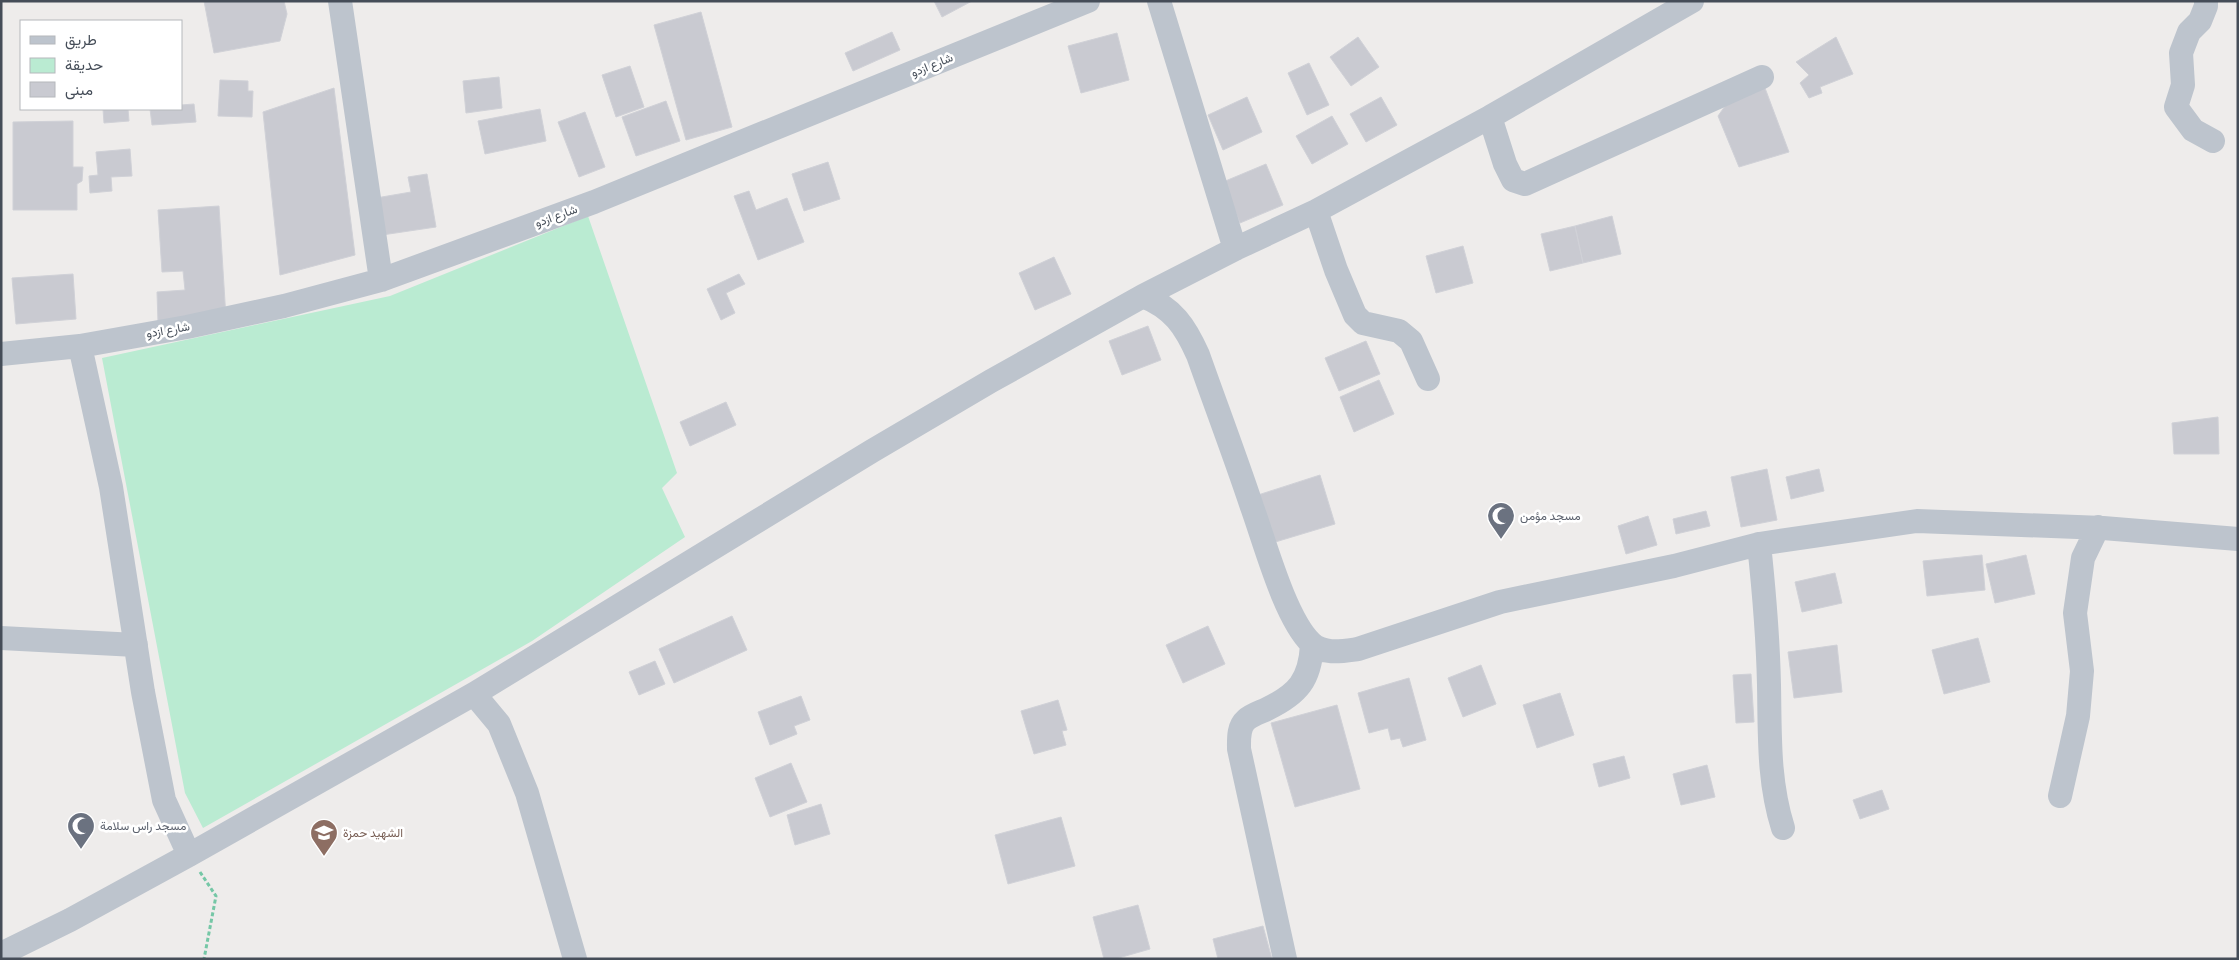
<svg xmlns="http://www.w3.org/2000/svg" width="2239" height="960" font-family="'Fira Sans Condensed',Vazirmatn,sans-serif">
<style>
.green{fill:#baebd2}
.building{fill:#c9cad1;stroke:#d0d1d7}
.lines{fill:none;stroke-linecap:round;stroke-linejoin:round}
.path{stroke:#75c7a6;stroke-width:3;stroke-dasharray:4 2.5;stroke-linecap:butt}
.minor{stroke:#bdc4cd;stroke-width:24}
.labels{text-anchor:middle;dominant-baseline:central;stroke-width:5;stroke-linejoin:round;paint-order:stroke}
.street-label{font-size:12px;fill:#454d58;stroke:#fff}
.worship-label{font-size:12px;fill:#5b616d;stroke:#fff;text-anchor:start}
.education-label{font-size:12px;fill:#785e54;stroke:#fff;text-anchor:start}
</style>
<rect width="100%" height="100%" fill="#eeeceb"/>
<!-- green -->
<path class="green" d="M588,216L677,473L662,488L685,537L532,641L203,828L185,793L102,358L390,296Z"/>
<!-- building -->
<path class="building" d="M204,1H284L287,14L280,41L214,53Z
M934,1H972L942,17Z
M701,12L732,127L686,140L654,25Z
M892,32L900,50L853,71L845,53Z
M1117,33L1129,80L1081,93L1068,46Z
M1358,37L1379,67L1351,86L1330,57Z
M1836,37L1853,74L1820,87L1822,93L1809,98L1800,83L1809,75L1796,62Z
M1309,63L1329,105L1307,115L1288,73Z
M630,66L644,107L616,117L602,75Z
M499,77L502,108L466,113L463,81Z
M220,80L248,81V91H253L252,117L218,116Z
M334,88L355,255L280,275L263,112Z
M1765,88L1789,152L1739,167L1718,116L1730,99Z
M1247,97L1262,132L1223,150L1208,115Z
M1381,97L1397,125L1366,142L1350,114Z
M666,101L680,141L636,156L622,117Z
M194,104L196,122L152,125L150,109H181V105Z
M103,109H128L129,121L104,123Z
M540,109L546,141L485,154L478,121Z
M585,112L605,167L579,177L558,122Z
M1332,116L1348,144L1312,164L1296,136Z
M73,121V167H83L82,181L77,184V210H13V122Z
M130,149L132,176L111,177L112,191L90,193L89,176L98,175L96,152Z
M828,162L840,199L804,211L792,174Z
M1266,164L1283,205L1240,223L1223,182Z
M427,174L436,227L382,235L376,198L411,192L408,177Z
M749,191L756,210L787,198L804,242L758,260L734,196Z
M219,206L226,318L158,322L157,292L185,290L183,271L162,272L158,210Z
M1612,216L1621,254L1583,263L1575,226Z
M1575,226L1583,263L1550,271L1541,234Z
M1463,246L1473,283L1436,293L1426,256Z
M1054,257L1071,294L1035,310L1019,273Z
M73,274L76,319L16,324L12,278Z
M739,274L745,284L726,293L735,313L721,320L707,289Z
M1148,326L1161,360L1122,375L1109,341Z
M1366,341L1380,374L1339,391L1325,358Z
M1379,380L1394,414L1354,432L1340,397Z
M726,402L736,425L690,446L680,422Z
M2218,417L2219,454H2174L2172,423Z
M1767,469L1777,520L1741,527L1731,477Z
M1819,469L1824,491L1791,499L1786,477Z
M1320,475L1335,524L1272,543L1258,495Z
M1706,511L1710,526L1676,534L1673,519Z
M1648,516L1657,545L1626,554L1618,526Z
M1982,555L1985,590L1927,596L1923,561Z
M2026,555L2035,594L1995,603L1986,564Z
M1835,573L1842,603L1802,612L1795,582Z
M732,616L747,650L674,683L659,649Z
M1208,626L1225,664L1183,683L1166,645Z
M1978,638L1990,682L1944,694L1932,650Z
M1837,645L1842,692L1794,698L1788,652Z
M655,661L665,684L639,695L629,672Z
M1481,665L1496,704L1463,717L1448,678Z
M1751,674L1754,722L1736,723L1733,675Z
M1409,678L1426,740L1403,747L1400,738L1391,740L1388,728L1369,733L1358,693Z
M1560,693L1574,735L1537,748L1523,705Z
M801,696L810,720L794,726L797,734L770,745L758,712Z
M1058,700L1067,730L1062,731L1066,745L1034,754L1021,711Z
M1337,705L1360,789L1295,807L1271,723Z
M1624,756L1630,778L1599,787L1593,764Z
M791,763L807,802L770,817L755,778Z
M1707,765L1715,797L1681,805L1673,774Z
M1882,790L1889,809L1860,819L1853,800Z
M821,804L830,834L795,845L787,815Z
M1061,817L1075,866L1008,884L995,835Z
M1138,905L1150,949L1115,959H1104L1093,917Z
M1263,926L1272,959H1218L1213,939Z"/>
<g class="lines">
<!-- path -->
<path class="path" d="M200,872L216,896L204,959"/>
<!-- minor -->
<path class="minor" d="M340,1L381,280
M1159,1L1235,249
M2206,1V6L2200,21L2189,32L2181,53L2183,85L2176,107L2193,130L2213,141
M1490,117L1505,164L1513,180L1525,184L1762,77
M1316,211L1336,270L1355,315L1363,323L1399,331L1411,341L1428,379
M1143,296C1173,308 1185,326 1198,355C1216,406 1235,456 1252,507C1265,543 1285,618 1311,643C1323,655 1343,651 1358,649L1500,602L1674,566L1759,544L1917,521L2103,528L2238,539
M80,346L111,487L143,692L164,800L189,855
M1,354L80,346L187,327L284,306L381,280L594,202L1088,1
M1759,544C1764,591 1768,638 1769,685C1770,733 1768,781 1783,828
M1,638L136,645
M474,694L499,724L527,793L575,959
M2060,796L2078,716L2082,671L2075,613L2083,558L2098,527
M1,954L70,920L189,855L474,694L872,451L991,381L1143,296L1235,249L1316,211L1490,117L1692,1
M1285,959L1239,749C1239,739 1238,727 1246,720C1251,715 1261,712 1267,709C1298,694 1310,680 1312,645"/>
</g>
<!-- icons -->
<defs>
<symbol id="mosque-pin" viewBox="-11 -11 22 30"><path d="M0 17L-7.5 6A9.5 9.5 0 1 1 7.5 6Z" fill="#6b7280" stroke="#fff"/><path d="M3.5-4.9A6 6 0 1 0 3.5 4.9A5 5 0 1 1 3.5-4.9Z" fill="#fff"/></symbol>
<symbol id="school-pin" viewBox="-11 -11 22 30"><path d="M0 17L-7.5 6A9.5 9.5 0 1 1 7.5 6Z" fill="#8d6e63" stroke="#fff"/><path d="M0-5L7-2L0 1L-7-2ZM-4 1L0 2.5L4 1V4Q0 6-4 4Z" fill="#fff"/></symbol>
</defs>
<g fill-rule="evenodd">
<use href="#mosque-pin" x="1485" y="500" width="32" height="43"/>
<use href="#mosque-pin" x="65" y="810" width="32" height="43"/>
<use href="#school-pin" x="308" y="817" width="32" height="43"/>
</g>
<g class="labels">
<!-- street labels -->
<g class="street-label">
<text transform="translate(932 65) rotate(-22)">شارع ازدو</text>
<text transform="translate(556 216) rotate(-20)">شارع ازدو</text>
<text transform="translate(168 330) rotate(-10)">شارع ازدو</text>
</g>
<!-- worship labels -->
<g class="worship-label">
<text x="1520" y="516">مسجد مؤمن</text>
<text x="100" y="826">مسجد راس سلامة</text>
</g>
<!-- education labels -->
<g class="education-label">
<text x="343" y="833">الشهيد حمزة</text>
</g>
</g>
<!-- border -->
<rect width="2239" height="960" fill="none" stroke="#454d58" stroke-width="5"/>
<!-- legend -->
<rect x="20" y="20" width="162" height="90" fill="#ffffff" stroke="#b5b8bc"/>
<rect x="30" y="36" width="25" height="8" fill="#bdc4cd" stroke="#b5b8bc"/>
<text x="65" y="45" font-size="15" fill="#454d58">طريق</text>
<rect x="30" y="58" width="25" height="15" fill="#baebd2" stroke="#b5b8bc"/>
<text x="65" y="70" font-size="15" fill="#454d58">حديقة</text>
<rect x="30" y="82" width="25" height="15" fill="#c9cad1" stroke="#b5b8bc"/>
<text x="65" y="95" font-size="15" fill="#454d58">مبنى</text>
</svg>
